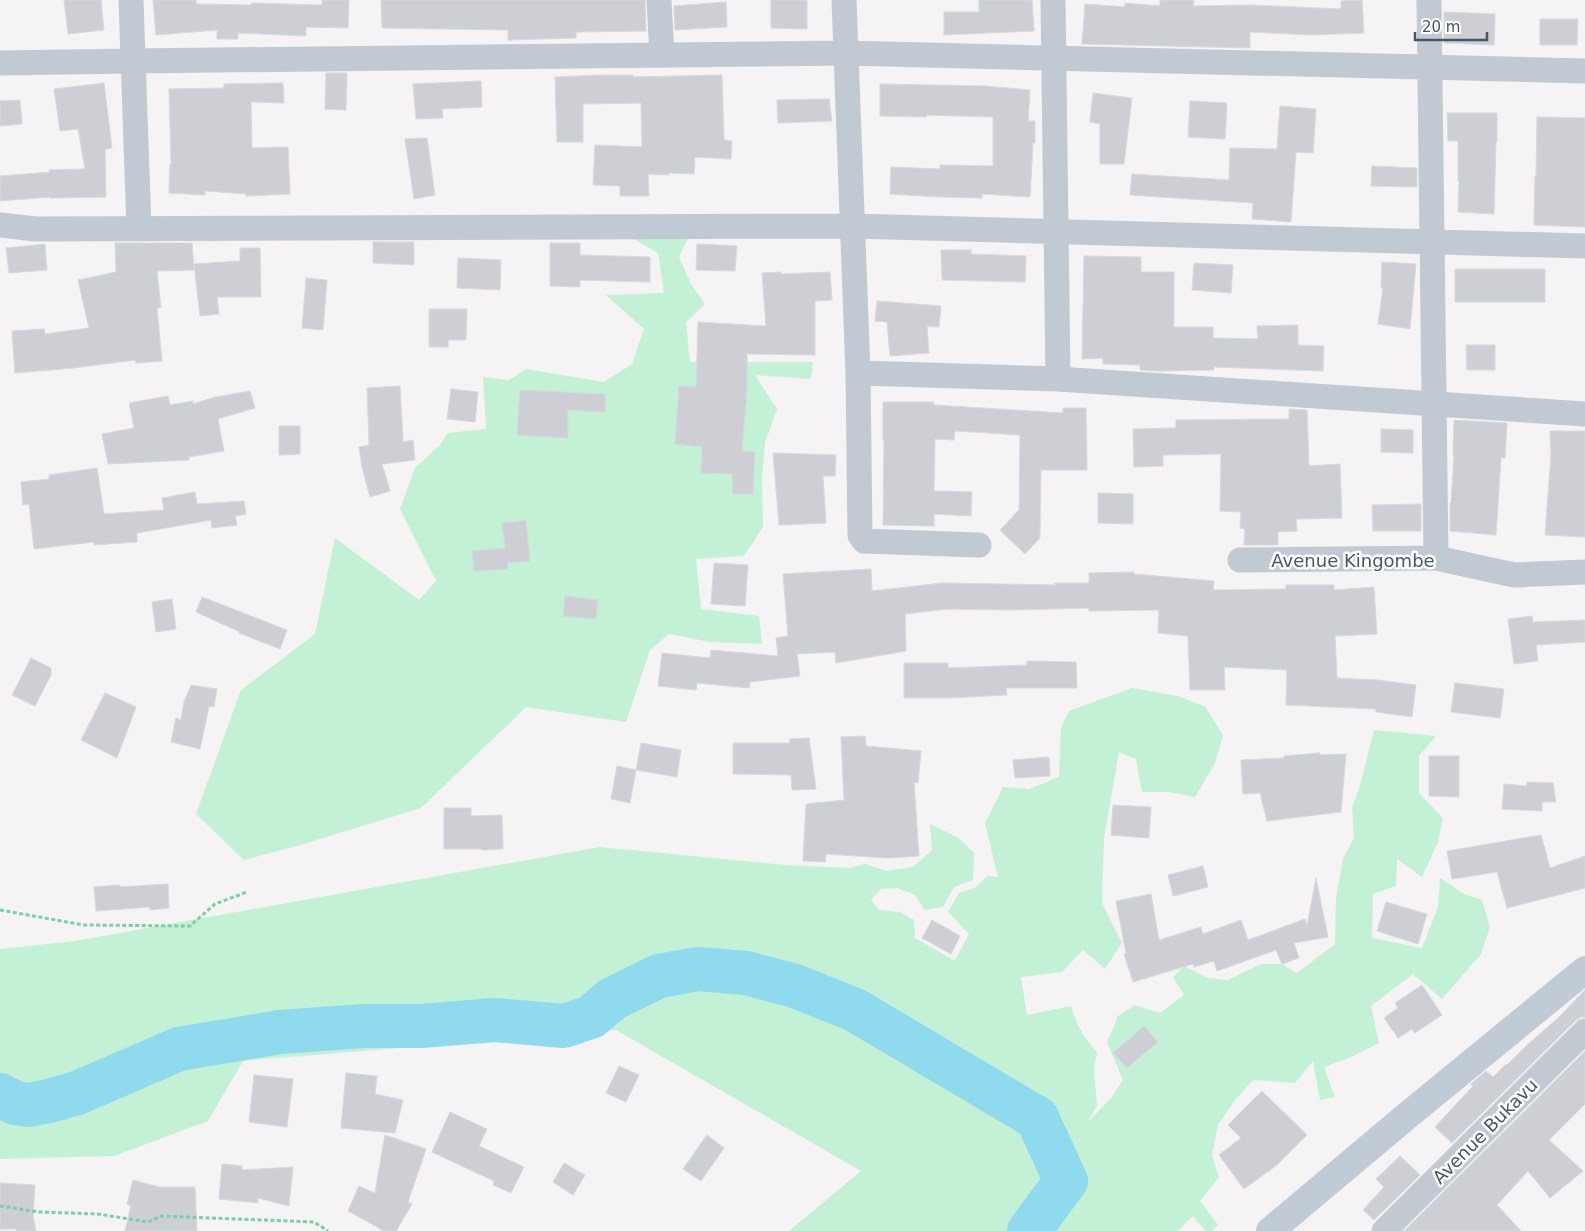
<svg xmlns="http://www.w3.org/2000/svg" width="1585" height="1231" font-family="'DejaVu Sans',sans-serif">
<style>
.green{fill:#c3f1d5}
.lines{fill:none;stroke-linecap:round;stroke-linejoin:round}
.river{stroke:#90daee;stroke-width:44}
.building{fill:#cdcfd5;stroke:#d7d9de}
.path{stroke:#7ad0a6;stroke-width:3;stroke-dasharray:4 2.5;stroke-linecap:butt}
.street{stroke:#c1cad2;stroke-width:25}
.secondary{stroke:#c1cbd6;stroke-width:28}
.labels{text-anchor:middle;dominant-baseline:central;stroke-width:5;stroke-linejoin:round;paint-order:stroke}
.street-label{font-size:18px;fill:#4a5661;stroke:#fff}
</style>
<rect width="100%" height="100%" fill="#f5f3f3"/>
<!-- green -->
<path class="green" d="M632,238H688L679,257L691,284L705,304L686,322L690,362H813L811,379L755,375L777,409L765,443L762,478L763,527L744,556L696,559L701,609L759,616L762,644L710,642L669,634L650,650L626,722L526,707L421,808L297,846L244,860L196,814L241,690L315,634L335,538L419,600L436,581L400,509L415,468L440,445L448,433L486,429L483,377L509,380L526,369L604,382L632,364L644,329L606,295L664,293L658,253Z
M1132,688L1178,696L1206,707L1223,736L1215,763L1195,797L1169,792H1142L1136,759L1119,752L1104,838L1102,903L1122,943L1105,969L1083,950L1062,972L1021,977L1027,1015L1071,1006C1076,1024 1084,1039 1097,1052L1094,1070L1097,1106L1087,1123L1112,1097L1123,1080L1107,1042L1118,1016L1135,1005L1160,1013L1184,995L1173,977L1184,966L1208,978L1228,980L1261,964H1282L1297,973L1335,944L1336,898L1343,858L1354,838L1352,808L1360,786L1374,730L1436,736L1419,756V793L1443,818L1438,842L1422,877L1397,859L1396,886L1373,894L1372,938L1422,948L1438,907L1440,878L1462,893L1482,900L1490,927L1481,954L1442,999L1413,974L1371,1006L1379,1043L1349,1058L1324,1067L1335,1097L1320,1100L1313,1061L1295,1083L1253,1080L1235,1100L1218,1125L1212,1155L1219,1177L1200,1201L1218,1225L1212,1231H1206L1193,1216L1177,1231H789L861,1171L616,1030L243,1061L208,1121L114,1156L0,1159V949L75,941L600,847L785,865L849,868L865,864L887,871L913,867L932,850L930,824L959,838L974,853L973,880L954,887L943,907L925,910L915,895L897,888L881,889L871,900L879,910L900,912L914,920L915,938L955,961L969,934L948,912L959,893L975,888L987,876L998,877L985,823L1003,787L1029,789L1059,777L1061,728L1069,711Z"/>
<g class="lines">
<!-- river -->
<path class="river" d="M0,1095L15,1103L29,1105L49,1101L77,1093L179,1049L280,1032L364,1026H421L495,1020L564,1026L591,1017L612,999L659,976L698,969L746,973L795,986L855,1010L1037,1118L1066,1181L1029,1231"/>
</g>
<!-- building -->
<path class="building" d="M64,0H101L104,30L68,34Z
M153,0H196L197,4L251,5V3L322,5V0H349L348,28L306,27V36L238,33V39H217V30L156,35Z
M381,0H645L646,31L576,32V38L508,40V30L382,28Z
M771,0H807V29L771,28Z
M979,0H1032L1034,31L944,35V12H979Z
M1160,0H1194L1193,6L1251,5L1341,9V1L1362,0L1364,33L1310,35L1250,32V48L1082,44L1085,4L1125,7V3L1160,6Z
M726,2L727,27L675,30L674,6Z
M1444,12L1495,14L1494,45L1444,43Z
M1540,19H1578L1577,45H1540Z
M326,73H347L346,110L325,109Z
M601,75H633V77L722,75L724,140L732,141L731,159L695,157L694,174L669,173V175L648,174L649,196H620V186L593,185L595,145L642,147L641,103L583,104V142H557L555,77Z
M481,81L482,107L442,109L443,118L416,119L413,84Z
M104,83L112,148L105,149L106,197L50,198V197L0,201V176L50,172L49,170L85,169L78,129L60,131L54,89Z
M283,83L284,103L251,102L252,148L288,147L290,194L246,196V194L205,191V195L169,193L170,164H171L169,89L224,88V84Z
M880,84L985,86L1030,90L1028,121H1035V143H1033L1030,197L982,194V198L939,197L890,194L891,167L940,169V165L993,166V117L926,115V117L880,116Z
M1093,93L1132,98L1124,164H1100V124L1090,122Z
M829,99L832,121L778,123L777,100Z
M20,100L22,124L0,126V101Z
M1190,101L1227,103L1225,139L1188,137Z
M1280,106L1316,109L1313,153L1296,152L1291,222L1252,219L1253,203L1130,195L1132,174L1229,180L1230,148L1277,149Z
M1447,113H1497V141H1496L1494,214L1458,212L1459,181H1458V141H1448Z
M1537,117L1585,118V227L1534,225L1535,176H1536Z
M427,138L435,195L414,199L405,139Z
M1372,166L1417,168V187L1371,186Z
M373,242H414V265L373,263Z
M115,243H192L194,270L157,271L161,308H157L162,361L136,363L135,360L73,368L15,373L12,331L44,329L45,334L89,328L78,280L116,272Z
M550,243H580V255L650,257V282L580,280V287L550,286Z
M45,244L47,270L9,273L6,248Z
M697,244L737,246L735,271L696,270Z
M240,248H260L261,297H217L219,314L200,316L194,264L240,261Z
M941,250H971V254L1026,256L1025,282L942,280Z
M1084,256L1141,257V272H1174V327H1213V338L1258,339L1257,326L1298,325V345L1324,346L1323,371L1214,367V370L1157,371L1140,370V365L1103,364V358L1082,359Z
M458,258L501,260L500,290L457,288Z
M1382,262L1416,264L1410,329L1378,324L1383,288H1381Z
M1194,263L1233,265L1231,293L1192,290Z
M1455,269H1545V302H1455Z
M781,272V274L830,272L832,300L815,301V355L747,354V391L742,451L755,452L753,494H733L732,474L701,473L702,447L675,444L679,386L696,387L698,322L766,326L762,273Z
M306,278L327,280L323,330L302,328Z
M877,301L941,306L939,327L927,326L929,353L890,356L887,322L875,321Z
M429,309H467L466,340H448V347H429Z
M1466,345H1495V370H1467Z
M400,386L403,442L413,440L415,460L382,464L390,491L370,497L362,467L359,447L369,445L367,388Z
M451,389L478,392L475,422L447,419Z
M520,390L605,394V412L568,410V438L517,435Z
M250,391L255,408L218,419L224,451L189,457V460L108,464L102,434L134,428L129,403L168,396L170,405L193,401V404L215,397Z
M883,402H934V405L1063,413V408H1086L1087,470H1041L1040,538L1025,554L1000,530L1019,510L1020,435L955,431L954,440L935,439L934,491L972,492L971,516L934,514V526L883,525L884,440H883Z
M1289,409L1307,410L1309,466L1340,464L1342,518L1296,519L1297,531L1278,532V545H1244L1245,529L1240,528L1241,512L1220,511L1221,454L1163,455V466L1134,467L1133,429L1176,428V420L1289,419Z
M1454,420L1507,423L1505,458H1501L1496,535L1450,531V503H1451L1454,456H1453Z
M279,426H300V454L279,455Z
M1381,429L1413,430V453L1381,452Z
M1550,431H1585V537L1545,535L1551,455Z
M773,453L836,455L835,476H823L826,523L779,525Z
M97,468L104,514L164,510L162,498L195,492L197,504L244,501L246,514L235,516L237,525L212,528L211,520L137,533V542L94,545V542L34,549L29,504L23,505L21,482L49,479V475Z
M1098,493L1133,494V524L1098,523Z
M1421,504V531H1373L1372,505Z
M526,520L530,561L507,563L508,569L474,571L472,551L505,548L502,523Z
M714,563L748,565L745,606L711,604Z
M871,569L872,591L942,583L1056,585L1055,583H1089V573L1134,572V574L1214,581L1213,590L1286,589V585H1334V590L1374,587L1377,634L1335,636L1337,678L1377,680L1416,685L1412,717L1376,712V709L1286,705L1287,670L1224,667L1225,690H1190L1188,636L1158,633L1159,610L1089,611V608L1012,610L947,609L905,614L906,651L836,663L835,652L797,654L800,676L750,682L749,688L697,683L696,690L658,686L662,653L710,658L711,650L778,656L776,638L788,636L783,574Z
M565,596L598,600L596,619L563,616Z
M202,597L287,630L280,649L239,633L240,632L196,612Z
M172,599L176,629L156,632L152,602Z
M1532,616L1533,622L1585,620V642L1536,645L1538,661L1514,664L1508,619Z
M31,658L51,668V675L35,706L12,695Z
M1027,661L1076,662L1077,688H1006L1007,695L948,698H904V663H948V668L1027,665Z
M1455,683L1504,689L1500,718L1451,712Z
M191,685L217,689L214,707L209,706L200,749L171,742L176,718L181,720L184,702Z
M105,693L136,707L117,758L81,740Z
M865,736L866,746L921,751L918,783L914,782L919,856L888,858L826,854L825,862L803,861L806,804L844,800L841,737Z
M809,738L816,789L792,790L791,775L733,774V743H790L789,739Z
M641,743L681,750L677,777L636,770Z
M1320,753V755L1346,754L1341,812L1267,821L1260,793L1243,794L1241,760L1284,758V756Z
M1429,756H1459V797L1429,796Z
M1049,757L1050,776L1015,778L1013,760Z
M617,766L636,770L630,803L611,799Z
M1527,782L1553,783L1556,802H1542V811L1502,809L1504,784L1527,786Z
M1113,805L1151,807L1149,838L1111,835Z
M444,808H471V816L502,815L503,849L482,850L481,849H444Z
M1541,835L1550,868L1585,856V888L1507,908L1497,872L1452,879L1447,851Z
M1203,866L1208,887L1173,896L1168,875Z
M1316,878L1328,937L1294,943L1299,958L1282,964L1276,950L1217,971L1214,961L1194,967L1193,964L1133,982L1124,954L1126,953L1116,901L1151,894L1159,940L1201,927L1203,934L1241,920L1248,940L1305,919L1307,926Z
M168,884L169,908L150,910V907L96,911L94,887L120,885V887Z
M1386,902L1427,914L1418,944L1377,931Z
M932,920L960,936L951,954L922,938Z
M1422,985L1442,1015L1415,1033L1412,1029L1398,1038L1384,1018L1398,1008L1395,1003Z
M1585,990V1017H1581L1575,1021L1452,1143L1435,1127L1473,1086L1471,1084L1486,1071L1493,1077L1506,1064L1507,1065L1526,1046L1558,1018Z
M1144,1026L1158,1042L1127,1068L1113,1053Z
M1585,1051V1104L1549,1140L1583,1171L1550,1198L1528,1171L1497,1205L1521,1231H1404Z
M619,1066L639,1075L626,1102L606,1093Z
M346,1073L377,1076L375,1094L403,1100L395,1133L341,1128Z
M254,1075L293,1079L287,1127L249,1122Z
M1262,1091L1307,1135L1277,1165L1244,1189L1219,1155L1241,1138L1228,1125Z
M450,1112L487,1129L479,1146L524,1167L511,1193L493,1185L494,1181L432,1152Z
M385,1135L426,1149L408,1202L412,1204L396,1231H384L348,1211L359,1186L375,1193Z
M707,1135L724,1148L701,1181L683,1169Z
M1400,1156L1420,1175L1374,1220L1363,1210L1384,1187L1376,1179Z
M564,1163L585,1175L573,1195L553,1182Z
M222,1164L242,1166V1170L293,1167L289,1206L258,1198V1203L219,1199Z
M133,1180L159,1187H195L197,1231H125L131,1206L127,1204Z
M0,1183L35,1185L33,1216L36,1231H17L16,1229H0Z"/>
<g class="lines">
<!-- path -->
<path class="path" d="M0,910L84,925L190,926L215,904L247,892
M0,1206L39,1212L98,1214L148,1222L161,1216L314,1222L328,1231"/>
<!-- street -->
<path class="street" d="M131,0L139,229
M659,0L662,55
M844,0L858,373L860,535L864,541L979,545
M1053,0L1058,379
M1429,0L1436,558
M0,63L133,61L845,53L1585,71
M0,225L35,229L852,226L1585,246
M858,373L1058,379L1585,414
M1240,560L1436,558L1514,575L1585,572
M1384,1231L1585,1031"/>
<!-- secondary -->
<path class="secondary" d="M1270,1231L1408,1115L1585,970"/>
</g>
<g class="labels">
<!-- street labels -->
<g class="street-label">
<text x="1353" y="560">Avenue Kingombe</text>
<text transform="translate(1485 1131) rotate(-45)">Avenue Bukavu</text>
</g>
</g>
<!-- scale -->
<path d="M1415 32v8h72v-8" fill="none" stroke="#4a5661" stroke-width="2.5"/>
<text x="1422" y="32" font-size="15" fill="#4a5661" stroke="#ffffff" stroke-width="4" paint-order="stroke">20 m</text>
</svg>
